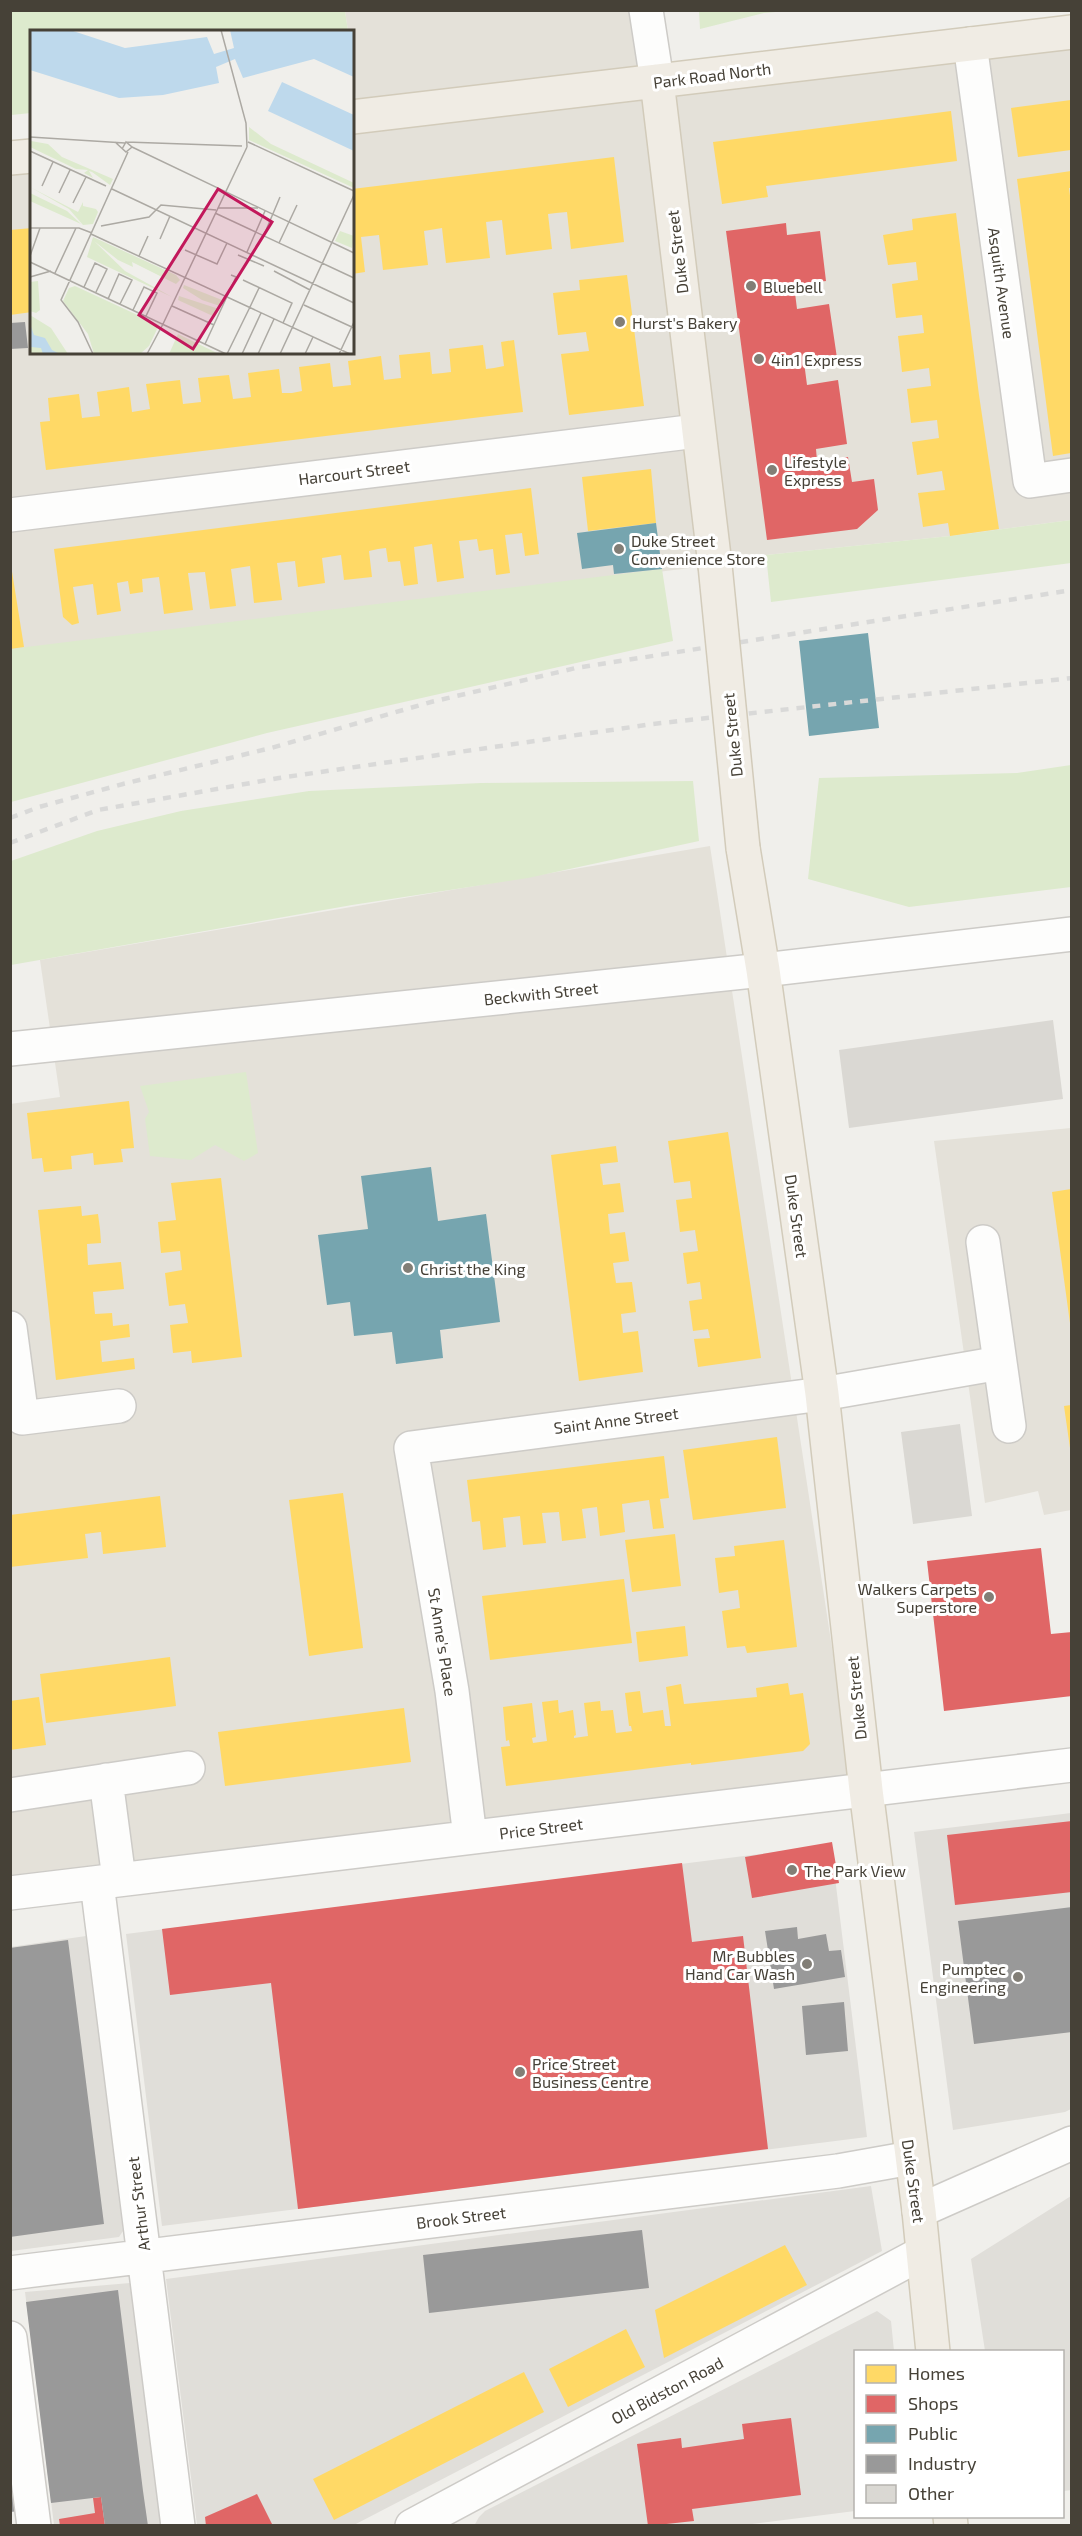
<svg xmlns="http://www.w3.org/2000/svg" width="1082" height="2536" font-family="'Exo 2',sans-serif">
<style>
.residential{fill:#e4e1d9}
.industrial{fill:#e0ded9}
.green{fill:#ddeacd}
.homes{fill:#ffd966}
.shops{fill:#e06666}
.public{fill:#76a5af}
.industry{fill:#999}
.building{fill:#dad8d3}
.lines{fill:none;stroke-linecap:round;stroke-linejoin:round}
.minor-casing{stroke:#cdcbc7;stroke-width:36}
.major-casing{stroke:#d2cbba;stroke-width:36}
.minor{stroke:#fdfdfc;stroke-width:33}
.major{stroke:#f0ece4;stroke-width:33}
.rail{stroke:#d9d9d8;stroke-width:4.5;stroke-dasharray:8 8;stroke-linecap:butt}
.major-bridge-casing{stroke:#d2cbba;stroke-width:36;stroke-linecap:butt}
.major-bridge{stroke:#f0ece4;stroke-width:33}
.poi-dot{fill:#827e76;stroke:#fff;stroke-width:2}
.labels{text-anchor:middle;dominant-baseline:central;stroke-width:6;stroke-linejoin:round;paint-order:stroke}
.street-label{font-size:16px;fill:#464137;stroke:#fff}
.poi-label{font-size:16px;fill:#464137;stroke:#fff;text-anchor:start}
.inset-road{fill:none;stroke:#aca9a3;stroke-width:1.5}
.view{fill:#c2185b;fill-opacity:0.15;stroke:#c2185b;stroke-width:3}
.inset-edge{fill:none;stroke:#464137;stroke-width:3}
</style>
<rect width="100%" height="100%" fill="#f0efeb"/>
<!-- residential -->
<path class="residential" d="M345,11H644L657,92L1071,42V520L950,536L766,555L698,567L11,652L10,170L31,167L32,352H352V128L359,127L352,65V32L348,31Z
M710,846L853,1786L11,1888L10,1104L60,1097L40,960Z
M1071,1128V1510L1044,1515L1038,1491L985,1503L934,1141Z"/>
<!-- industrial -->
<path class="industrial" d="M1071,1813V2109L1065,2112L953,2130L914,1832Z
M831,1845L867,2137L162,2226L126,1934Z
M86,1936L123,2231L119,2237L11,2251L10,1947Z
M871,2186L882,2251L352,2526L197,2525L166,2279Z
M1071,2196L1072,2490L1063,2491L1062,2352L985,2351L971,2259Z
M130,2283L161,2525H54L25,2292Z
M877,2311L891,2321L894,2351L856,2352L855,2511L736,2526H474L479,2517L485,2511Z"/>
<!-- green -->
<path class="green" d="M10,11H345L348,31L32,32L31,113L11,115Z
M699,11V10L787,11L764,13L700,29Z
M1071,520V563L771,602L766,555L950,536Z
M662,569L673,641L267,733L11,802L10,649Z
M1071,765V887L909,907L808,879L819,778L1017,773Z
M693,781L699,841L528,878L352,905L11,965V861L97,831L181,811L309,791L481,783Z
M246,1072L258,1153L244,1161L215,1145L191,1160L150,1156L145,1119L149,1112L140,1086Z"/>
<!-- homes -->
<path class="homes" d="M1071,100V150L1018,157L1011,108Z
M951,111L957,161L766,186L768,197L722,204L713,142Z
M614,157L624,242L571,249L567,212L556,213L548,214L552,249L506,255L502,220L486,222L490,258L446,263L442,228L424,231L428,265L383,270L379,235L361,237L365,272L352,274V189Z
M1071,171V188H1069L1071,203V453L1053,456L1017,179Z
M956,213L979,395L999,529L950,536L948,523L923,527L918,493L945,490L942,471L917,475L912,442L939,438L937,420L911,423L907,389L931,386L929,368L902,372L898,336L924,333L922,315L896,318L892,284L918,280L916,262L888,265L883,235L913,230L912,219Z
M32,228V312L10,315V230Z
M627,275L644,406L569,415L561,354L589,351L586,332L558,335L553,293L580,290L579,280Z
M514,340L523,412L46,470L40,422L50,421L48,398L79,394L82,418L100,416L97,392L129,387L132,412L150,409L146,384L180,380L183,404L201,402L198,378L229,375L233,399L251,397L248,373L279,369L282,393H292L302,391L299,367L330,363L333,387L351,385L348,361L381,356L384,380L392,379L401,378L399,355L430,352L432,374L443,373L451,372L449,349L483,345L486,369L494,368L504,366L501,342Z
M651,469L656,523L588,531L582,477Z
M531,488L539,554L525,556L522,533L505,535L510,573L496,575L493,549L479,551L477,539L469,540L459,541L464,578L437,582L432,544L414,547L418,584L404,586L400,561L388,562L386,548L378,549L369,551L372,577L344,580L341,555L322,558L325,583L298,587L295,561L277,563L282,600L254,603L250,566L231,569L236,606L210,609L205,572L188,573L193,610L164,614L159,577L142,579L143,592L130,594L128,581L117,583L121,611L97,615L93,584L73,587L79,623L72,625L63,617L54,549Z
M10,559L24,647L10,649Z
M129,1101L134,1148L121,1149L123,1162L94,1165L93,1153L71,1156L72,1169L44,1172L42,1158L32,1159L27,1113Z
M728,1132L761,1358L698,1367L694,1339L710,1338L708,1329L693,1331L689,1301L702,1299L700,1282L687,1284L683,1253L698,1251L695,1230L680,1232L676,1200L692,1198L690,1181L674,1183L668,1141Z
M616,1146L618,1162L600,1164L603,1185L620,1183L624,1212L608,1214L610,1234L625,1232L629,1261L613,1263L616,1283L632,1282L636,1312L621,1314L623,1333L638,1331L643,1372L579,1381L551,1155Z
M221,1178L242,1357L192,1363L191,1351L173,1353L170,1325L188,1323L185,1304L169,1306L165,1273L182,1270L180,1251L161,1253L158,1222L176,1220L171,1183Z
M1071,1189V1323H1070L1052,1192Z
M81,1206L82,1216L98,1214L100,1229L101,1243L87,1244L88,1265L121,1262L124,1289L93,1292L95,1314L112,1313L113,1326L129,1324L130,1337L100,1341L102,1362L134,1358L135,1369L56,1380L38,1210Z
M1071,1405V1448H1070L1064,1406Z
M777,1437L786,1508L693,1520L683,1450Z
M664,1456L669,1498L660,1499L664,1528L653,1529L649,1500L622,1504L625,1532L613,1534L600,1536L597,1507L582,1509L586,1538L562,1541L559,1512L542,1513L546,1543L523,1545L520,1516L503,1518L506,1547L483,1550L480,1521L472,1522L467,1480Z
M343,1493L363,1648L309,1656L289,1500Z
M160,1496L166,1547L103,1554L101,1532L85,1534L88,1558L10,1567V1515Z
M675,1534L681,1586L632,1592L625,1540Z
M784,1540L797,1647L747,1653L745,1646L727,1648L722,1611L740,1608L739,1598L738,1590L719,1593L715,1558L735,1556L734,1546Z
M624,1579L632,1643L490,1660L482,1596Z
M685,1626L688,1656L639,1662L636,1632Z
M170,1657L176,1706L46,1723L40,1674Z
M788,1683L790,1695L803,1693L810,1744L803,1751L691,1765V1763L506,1786L501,1747L510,1746L509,1740L506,1741L503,1707L532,1703L536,1737L532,1738L533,1743L547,1741L542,1702L558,1700L559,1713L573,1710L576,1735L574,1736V1738L588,1736L584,1703L600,1701L601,1711L613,1710L616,1733L632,1731L631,1726H629L625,1693L640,1691L643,1713L663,1710L665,1726H671L666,1687L681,1684L684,1704L757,1697L756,1688Z
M39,1697L46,1745L10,1750V1701Z
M404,1708L411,1762L225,1786L218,1732Z
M785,2245L807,2285L664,2358L655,2310Z
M626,2329L645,2367L568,2407L549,2369Z
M524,2372L544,2412L334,2520L313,2479Z"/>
<!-- shops -->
<path class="shops" d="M786,223L787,235L820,231L826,281L794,285L797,309L829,304L837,358L804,362L807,385L838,380L847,444L816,449L817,461L848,457L852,482L874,479L878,510L857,529L767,540L726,231Z
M1041,1548L1051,1634L1072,1632V1696L944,1711L927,1561Z
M1072,1821V1892L955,1905L947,1835Z
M832,1842L839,1883L752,1898L745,1857Z
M682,1863L692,1942L743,1936L768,2149L298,2209L271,1983L170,1995L162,1929Z
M791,2418L801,2495L692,2509L694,2521L648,2526L637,2444L681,2438L682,2448L744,2439L742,2424Z
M257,2494L273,2526H206L205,2517Z
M101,2497L105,2526H60L59,2519L95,2513L93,2498Z"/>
<!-- public -->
<path class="public" d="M656,523L662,569L614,574L613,565L582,569L577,533Z
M868,633L879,728L809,736L799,641Z
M431,1167L438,1221L486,1214L500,1322L440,1330L443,1358L396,1364L392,1332L354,1336L350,1302L327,1305L318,1235L368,1229L361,1176Z"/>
<!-- industry -->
<path class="industry" d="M25,322L28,348L10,349V323Z
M1072,1907V2032L974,2044L958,1921Z
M797,1927L798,1939L826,1934L829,1951L841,1950L845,1977L774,1989L765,1931Z
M68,1940L104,2224L10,2237V1948Z
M844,2002L848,2051L806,2055L802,2006Z
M642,2230L649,2288L429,2313L423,2255Z
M118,2290L143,2491L148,2526H105L101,2497L51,2503L26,2302Z
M15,2475L20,2511L10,2512V2476Z"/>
<!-- building -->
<path class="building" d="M1053,1020L1063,1099L849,1128L839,1050Z
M960,1424L972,1516L913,1524L901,1432Z"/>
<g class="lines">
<defs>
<path id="minor" d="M646,10L657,81
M970,44L1030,481L1072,475
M10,515L697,431
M10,1049L763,970L1072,934
M983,1242L1009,1426
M10,1328L22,1418L119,1406
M106,1780L119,1879
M10,1795L188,1768
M470,1837L452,1691L411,1448L822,1394L1000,1363
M97,1883L178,2526
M10,1893L1072,1765
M919,2211L1072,2143
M10,2273L838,2171L911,2158
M10,2338L34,2526
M412,2526L922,2253"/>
<path id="major" d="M657,81L715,565
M352,117L1072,32
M10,158L32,156
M743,848L763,970L822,1394L866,1790L919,2211L933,2352
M950,2516L951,2526"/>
</defs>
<!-- minor casing -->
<use href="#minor" class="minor-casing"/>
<!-- major casing -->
<use href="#major" class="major-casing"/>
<!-- minor -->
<use href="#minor" class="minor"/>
<!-- major -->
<use href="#major" class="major"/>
<!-- rail -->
<path class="rail" d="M10,818L39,807L123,784L271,748L431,702L576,668L1072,590
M10,843L98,810L279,778L653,724L1072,678"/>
<defs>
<path id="major-bridge" d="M715,565L743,848"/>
</defs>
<!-- major-bridge casing -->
<use href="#major-bridge" class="major-bridge-casing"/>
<!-- major-bridge -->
<use href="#major-bridge" class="major-bridge"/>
</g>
<!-- markers -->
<g class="poi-dot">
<circle cx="751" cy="286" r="6"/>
<circle cx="620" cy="322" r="6"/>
<circle cx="759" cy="359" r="6"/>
<circle cx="772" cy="470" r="6"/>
<circle cx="619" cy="549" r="6"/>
<circle cx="408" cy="1268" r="6"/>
<circle cx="989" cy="1597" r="6"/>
<circle cx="792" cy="1870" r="6"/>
<circle cx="807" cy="1964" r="6"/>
<circle cx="1018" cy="1977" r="6"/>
<circle cx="520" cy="2072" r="6"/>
</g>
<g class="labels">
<!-- street labels -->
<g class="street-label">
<text transform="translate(712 75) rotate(-7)">Park Road North</text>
<text transform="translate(677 252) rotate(-97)">Duke Street</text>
<text transform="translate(1002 283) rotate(82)">Asquith Avenue</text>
<text transform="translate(354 472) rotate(-7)">Harcourt Street</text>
<text transform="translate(732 735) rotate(-96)">Duke Street</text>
<text transform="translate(541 993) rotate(-6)">Beckwith Street</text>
<text transform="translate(797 1216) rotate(82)">Duke Street</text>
<text transform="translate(616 1420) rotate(-7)">Saint Anne Street</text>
<text transform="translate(443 1642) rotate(81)">St Anne's Place</text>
<text transform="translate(856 1698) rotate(-96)">Duke Street</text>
<text transform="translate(541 1828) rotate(-7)">Price Street</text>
<text transform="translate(914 2181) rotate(82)">Duke Street</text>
<text transform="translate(138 2204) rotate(-97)">Arthur Street</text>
<text transform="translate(461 2217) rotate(-7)">Brook Street</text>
<text transform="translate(667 2390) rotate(-28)">Old Bidston Road</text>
</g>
<!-- poi labels -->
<g class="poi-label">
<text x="763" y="286">Bluebell</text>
<text x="632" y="322">Hurst's Bakery</text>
<text x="771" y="359">4in1 Express</text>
<text x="784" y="461">Lifestyle<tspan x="784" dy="18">Express</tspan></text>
<text x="631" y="540">Duke Street<tspan x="631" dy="18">Convenience Store</tspan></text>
<text x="420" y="1268">Christ the King</text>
<text x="977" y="1588" text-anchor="end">Walkers Carpets<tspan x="977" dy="18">Superstore</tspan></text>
<text x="804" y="1870">The Park View</text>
<text x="795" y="1955" text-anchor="end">Mr Bubbles<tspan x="795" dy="18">Hand Car Wash</tspan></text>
<text x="1006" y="1968" text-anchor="end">Pumptec<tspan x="1006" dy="18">Engineering</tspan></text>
<text x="532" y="2063">Price Street<tspan x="532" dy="18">Business Centre</tspan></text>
</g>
</g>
<!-- overview -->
<g transform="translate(30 30)">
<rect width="324" height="324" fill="#f0efeb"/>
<path d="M219,97L241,114L324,153V158L219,110ZM1,111L18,114L32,127L83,149L80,155L62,142L59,141L63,148L54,143L58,140L46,139L0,117ZM0,157L48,182L53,172V176L66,179L68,182L63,194L53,195L39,179ZM0,163L37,181L51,194L0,171ZM310,201L324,206L322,218L305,211ZM63,207L146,245L150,250L146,254L102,232L103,237L88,230L64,211L95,241L142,267L57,227ZM8,251L10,280L6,283L0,281V252ZM154,255L192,270L190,276L172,270L153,258ZM45,256L129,295L119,316L110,324H64L58,304L33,271L39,258ZM149,266L189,279L185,287L148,270ZM0,285L21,298L38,324H0ZM148,304L189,324H139Z" fill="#ddeacd"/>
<path d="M0,0H40L95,18L177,7L184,24L204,18L200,0H324V47L284,29L213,48L205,29L186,37L189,53L133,65L89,68L0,40ZM252,52L324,85V121L238,81ZM0,294L4,305L15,308L22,320L30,324H13L11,318L1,317Z" fill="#bed9ec"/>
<path class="inset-road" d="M191,0L216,93L217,117M0,107L95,113M85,112L96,122L102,117L96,112L92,119M96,112L212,116M218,112L324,161M102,117L324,223M0,121L76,156M12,156L23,132M82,159L324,273M29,163L40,140M43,173L56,147M188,178H228M185,183L324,248M71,196L119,187L131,175L186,180M0,198H49L62,203M61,204L320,324M234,205L250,167M130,209L140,186M249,213L267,175M155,220L187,234L197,213M217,222L235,181M208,225L234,236M0,226L10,198M109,226L118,206M0,232L196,324M244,241L280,260M25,243L46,198M0,247L21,241M213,250L262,273L253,293M54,257L65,233L77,239L66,262M78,269L89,244L102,250L90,274M274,275L324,298M142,276L184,295M220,277L229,258M103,280L114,257L127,263L116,286M133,294L217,117M175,314L206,247L201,245M63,324L48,292L31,270L98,122M117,324L133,294M197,324L220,277M212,324L231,283M228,324L244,289M250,324L324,165M275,324L283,307M309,324L324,292"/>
<path class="view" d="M188,159L242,192L163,319L109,285Z"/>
<rect width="324" height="324" class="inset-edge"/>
</g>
<!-- border -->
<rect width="1082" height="2536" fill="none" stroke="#464137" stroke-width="24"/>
<!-- legend -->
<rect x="854" y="2350" width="210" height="168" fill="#ffffff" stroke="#b5b3af" stroke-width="1.5"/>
<rect x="866" y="2365" width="30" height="18" fill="#ffd966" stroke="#b5b3af" stroke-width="1.5"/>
<text x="908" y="2380" font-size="18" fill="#464137">Homes</text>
<rect x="866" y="2395" width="30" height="18" fill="#e06666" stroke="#b5b3af" stroke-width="1.5"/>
<text x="908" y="2410" font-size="18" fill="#464137">Shops</text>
<rect x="866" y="2425" width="30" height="18" fill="#76a5af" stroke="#b5b3af" stroke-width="1.5"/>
<text x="908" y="2440" font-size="18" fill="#464137">Public</text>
<rect x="866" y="2455" width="30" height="18" fill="#999999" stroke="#b5b3af" stroke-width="1.5"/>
<text x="908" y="2470" font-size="18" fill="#464137">Industry</text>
<rect x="866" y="2485" width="30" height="18" fill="#dad8d3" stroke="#b5b3af" stroke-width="1.5"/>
<text x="908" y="2500" font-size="18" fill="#464137">Other</text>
</svg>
